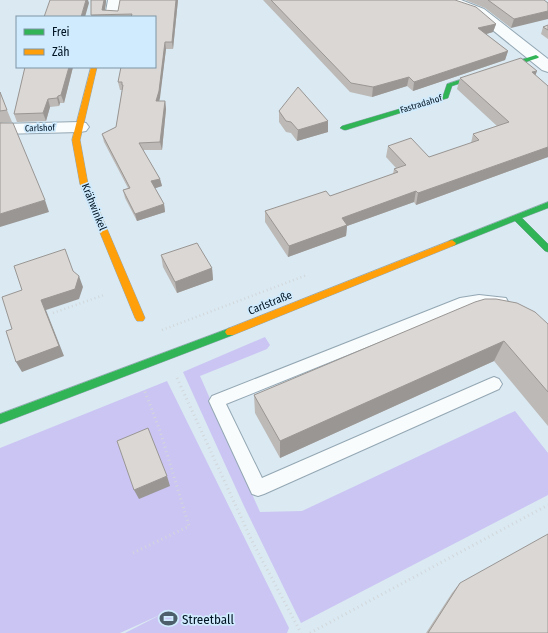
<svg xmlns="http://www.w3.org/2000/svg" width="548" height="633" font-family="'Fira Sans Condensed',sans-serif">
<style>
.green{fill:#cbc5f3}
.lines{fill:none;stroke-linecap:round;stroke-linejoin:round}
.lane-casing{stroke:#93a7b3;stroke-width:2}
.street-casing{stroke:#93a7b3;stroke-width:2}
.fast-casing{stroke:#93a7b3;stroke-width:1}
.slow-casing{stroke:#93a7b3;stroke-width:1}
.path-far1{stroke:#d2d7da;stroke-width:2.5;stroke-dasharray:1 3;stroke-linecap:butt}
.path{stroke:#d2d7da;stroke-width:3;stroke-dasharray:1 3.5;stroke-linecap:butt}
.lane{fill:#f9fcfd;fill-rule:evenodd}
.street{fill:#f9fcfd;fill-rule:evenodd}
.fast{fill:#30b455;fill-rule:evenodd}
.slow{fill:#ff9f0a;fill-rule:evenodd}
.wall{fill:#bcb9b6}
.shaded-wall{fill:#999694}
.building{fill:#dbd7d4;stroke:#999694}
.labels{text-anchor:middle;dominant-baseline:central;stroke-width:3.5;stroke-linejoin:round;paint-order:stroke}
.far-street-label{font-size:9px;fill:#001423;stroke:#d0ebfd}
.street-label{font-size:11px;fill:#001423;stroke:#d0ebfd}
.near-poi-label{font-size:13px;fill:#001423;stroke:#d0ebfd;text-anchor:start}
</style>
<rect width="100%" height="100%" fill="#dae9f2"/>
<!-- green -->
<path class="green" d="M265,337L270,345L267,349L200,376L260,512L302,511L515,411L548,453V495L301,623L244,506L183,372Z
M167,381L289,628L287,633H125L164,613L120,633H0V448Z"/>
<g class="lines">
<defs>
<path id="lane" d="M479,295L506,298L508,302L506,306L501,307L479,305L466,307L226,404L262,478L489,379L494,377L499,379L502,384L499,389L264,494L258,496L252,494L209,401L212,396L460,298Z"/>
<path id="street" d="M108,0H122L119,17H105Z
M445,0H461L484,9L548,59V72L542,70L474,15L454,8Z
M80,122L86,123L89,127L86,131L80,132L0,134V124Z"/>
<path id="fast" d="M536,55L539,57L538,58L452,86L448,98L346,130H344L340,128L342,126L443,96L447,84Z
M548,202V208L522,218L548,244V252L545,251L515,221L455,245L452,246L448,243L449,241Z
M230,328L233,329L235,332L233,335L0,424V414Z"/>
<path id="slow" d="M91,67H97L80,140L88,184L145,318L143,321H137L135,318L80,184L72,140Z
M452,240L456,243L455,245L233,335H227L225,332L227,329Z"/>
</defs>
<!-- lane casing -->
<use href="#lane" class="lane-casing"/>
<!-- street casing -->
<use href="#street" class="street-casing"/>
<!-- fast casing -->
<use href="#fast" class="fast-casing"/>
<!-- slow casing -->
<use href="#slow" class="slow-casing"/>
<!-- path-far1 -->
<path class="path-far1" d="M53,313L104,295
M162,330L307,275"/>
<!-- path -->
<path class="path" d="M177,378L252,541L301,633
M133,553L189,526L160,431L144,389
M310,633L548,505"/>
<!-- lane -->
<use href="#lane" class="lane"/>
<!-- street -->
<use href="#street" class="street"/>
<!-- fast -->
<use href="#fast" class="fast"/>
<!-- slow -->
<use href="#slow" class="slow"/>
</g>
<!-- wall -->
<path class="wall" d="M178,0L173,49H166L159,101H165L166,109L162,150H143L160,179L162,186L155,188L164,204L165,212L137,221L125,198L123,190L128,188L104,142L102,134L116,127L122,90H120L118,82L155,17H92L91,15L106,2L105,11H118Z
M263,0H455L496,24L493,32L486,34L508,51L505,60L413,91L407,86L372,97L350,92Z
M465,0H544L511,28L485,8Z
M548,25V39L541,34L543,27Z
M25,67H73L64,103H60L59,106L50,107L46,121L17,122L14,114Z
M535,75L548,86V157L416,205L414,202L347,226L346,236L288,257L265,222V211L330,196L393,174L394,169L396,168L386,157L388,146L429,157L471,143L473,134L497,126L457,89L460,78Z
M0,92L7,110L12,122L0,123Z
M279,111L328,121V132L297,141L291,133L286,132L279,122Z
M161,255L212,268L213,280L177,293L163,267Z
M548,324V426L494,361L280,458L255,413L254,395Z
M460,583L548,633H426L452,593Z"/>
<!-- shaded-wall -->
<path class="shaded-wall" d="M86,0H88L89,3L85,17H81Z
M104,0H106V2L104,15L102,10Z
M176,0H178L173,49L172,42Z
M548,11V19L511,28L514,19Z
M496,24L493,32L476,37L478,28Z
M165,42L166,49L160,98L157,109L156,101Z
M508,51L505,60L413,91L414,82Z
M69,67H73L64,103L61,95Z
M537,71L533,82L532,72Z
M409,77L407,86L372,97L373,87Z
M58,96L60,103L59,106L57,98Z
M48,99L50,107L46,121L43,113Z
M165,101L166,109L162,150L160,142Z
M328,121V132L297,141L298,130Z
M548,147V157L416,205L418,193Z
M160,179L162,186L153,189L151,181Z
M416,191L414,202L347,226L346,236L288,257L289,246L342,218Z
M45,200L49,212L0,227V214Z
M164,204L165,212L137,221L135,214Z
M212,268L213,280L177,293L175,282Z
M79,276L83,287L79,299L46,310L64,356L22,372L16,362L41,300Z
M504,341L494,361L280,458V441Z
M167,476L170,486L139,499L134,490Z"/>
<!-- building -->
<path class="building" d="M50,0H86L81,17H44Z
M91,0H104L102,10L118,11L120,0H176L172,42H165L159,91L156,101H165L160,142L139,143L160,179L151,181L164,204L135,214L123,190L130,188L102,134L116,127L123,85H122V82H118L121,67H155V17H131L132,14L91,15Z
M271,0H455L476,7L496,24L478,28L508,51L414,82L409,77L373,87L351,83Z
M488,0H544L548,3V11L514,19Z
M548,25V30L543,27Z
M521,58L537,71L532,72L548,86V147L418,193L416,191L342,218L347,225L289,246L265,211L326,191L330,196L398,172L394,169L406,165L388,146L411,138L429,157L479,140L473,134L509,122L460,78Z
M25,67H69L61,95L58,96L57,98L48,99L43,113L14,114Z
M298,87L328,121L298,130L291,122L286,121L279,111Z
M0,92L7,110L0,111Z
M0,123H13L45,200L0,214Z
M197,243L212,268L175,282L161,255Z
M65,249L73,271L79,276L75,289L41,300L59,346L16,362L6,331L12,329L2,297L22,290L14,266Z
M485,299H496L517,303L535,312L548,324V392L504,341L280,441L254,395L475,302Z
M148,428L167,476L134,490L117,441Z
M548,534V633H428L460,583Z"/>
<!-- icons -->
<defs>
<symbol id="stadium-bare" viewBox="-9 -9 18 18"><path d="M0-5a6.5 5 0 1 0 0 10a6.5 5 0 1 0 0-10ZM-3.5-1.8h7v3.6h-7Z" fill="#4c5f6b" stroke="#d0ebfd" stroke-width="2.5" paint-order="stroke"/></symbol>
</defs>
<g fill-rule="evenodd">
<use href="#stadium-bare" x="156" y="606" width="25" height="25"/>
</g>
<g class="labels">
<!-- far-street labels -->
<g class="far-street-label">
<text transform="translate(421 104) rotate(-17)">Fastradahof</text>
<text transform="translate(40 128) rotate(-2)">Carlshof</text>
</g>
<!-- street labels -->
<g class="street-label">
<text transform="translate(94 207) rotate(68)">Krähwinkel</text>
<text transform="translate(270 303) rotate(-22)">Carlstraße</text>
</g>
<!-- near-poi labels -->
<g class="near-poi-label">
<text x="182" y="619">Streetball</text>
</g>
</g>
<!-- legend -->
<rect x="16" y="16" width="140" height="52" fill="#d0ebfd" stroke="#7d95a6"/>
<rect x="24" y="29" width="20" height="6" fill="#30b455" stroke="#7d95a6"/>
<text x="52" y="36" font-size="12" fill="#001423">Frei</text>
<rect x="24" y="49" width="20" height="6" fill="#ff9f0a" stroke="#7d95a6"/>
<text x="52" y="56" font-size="12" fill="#001423">Zäh</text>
</svg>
